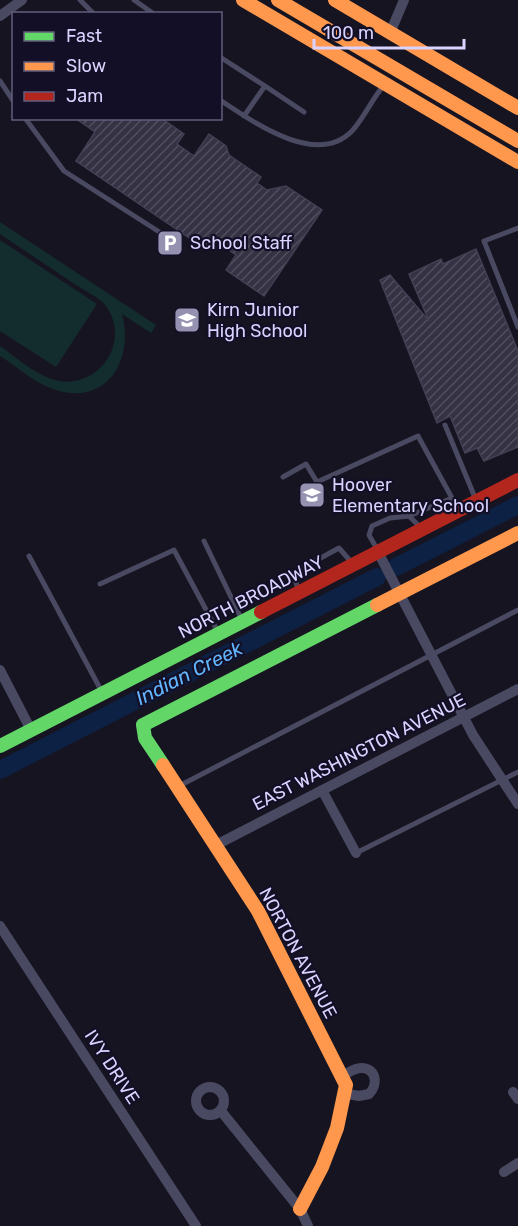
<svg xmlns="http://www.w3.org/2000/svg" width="518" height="1226" font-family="Rubik,sans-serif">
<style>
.pitch{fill:#132c2d}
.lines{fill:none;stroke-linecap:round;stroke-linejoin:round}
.river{stroke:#0d2144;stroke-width:18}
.building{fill:url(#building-hatch);stroke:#433f54;stroke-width:1.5}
.lane{stroke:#4a4962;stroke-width:5}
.street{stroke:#4a4962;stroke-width:10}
.fast{stroke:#63d668;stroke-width:14}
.slow{stroke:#ff974d;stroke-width:14}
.jam{stroke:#b3261e;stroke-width:14}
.labels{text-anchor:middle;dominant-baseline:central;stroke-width:4.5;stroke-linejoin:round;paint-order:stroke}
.poi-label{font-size:18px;fill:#d9d4ff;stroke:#130f26;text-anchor:start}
.street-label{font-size:18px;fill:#d9d4ff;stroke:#130f26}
.water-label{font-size:20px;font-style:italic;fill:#62b6ff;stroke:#130f26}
</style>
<defs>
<pattern id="building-hatch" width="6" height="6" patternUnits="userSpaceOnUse" patternTransform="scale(1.5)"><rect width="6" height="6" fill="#343243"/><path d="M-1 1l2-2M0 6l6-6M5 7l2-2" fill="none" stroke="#514f5f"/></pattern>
</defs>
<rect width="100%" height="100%" fill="#161421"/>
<!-- pitch -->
<path class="pitch" d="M0,222L156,325L151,333L122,314C134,359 108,406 56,390C36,384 17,367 0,356V346C17,358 38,377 59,381C100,388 131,341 106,306C99,297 85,291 76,285C51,268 25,251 0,234Z
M0,240L97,304L56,367L0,331Z"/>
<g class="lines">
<!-- river -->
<path class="river" d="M396,567L518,505
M0,770L377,577"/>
</g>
<!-- building -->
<path class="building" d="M75,118H161L184,134L177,144L194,156L209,134L226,146L229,155L261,177L257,183L267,190L286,186L322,210L264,296L226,270L236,255L214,240L207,250L76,161L95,132Z
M476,249L518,351V447L484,461L477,448L465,453L450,416L437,423L380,280L390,275L429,321L409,274L441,259L443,264Z"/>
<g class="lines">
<!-- lane -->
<path class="lane" d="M80,0L94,14
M134,0L154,14
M220,57L265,86L244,116
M0,81L14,102
M265,86L304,112
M220,100C252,121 316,168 352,131C364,118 372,99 384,85
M25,118L64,171L175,242
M518,228L484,241L518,327
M445,425L476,500
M283,477L306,464L317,482L418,436L458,509
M409,516L452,498
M204,541L242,620
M377,549L369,535L372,526L390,518L409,516L421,528
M29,556L102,692
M100,584L174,550L218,632
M298,589L293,573L339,548L352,563
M179,786L518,610
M356,853L518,772"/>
<!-- street -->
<path class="street" d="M0,16L22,0
M390,33L404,0
M378,552L473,735L518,804
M0,670L31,730
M322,790L356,853
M216,845L518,689
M0,926L196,1226
M342,1076C348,1073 354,1068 361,1068C377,1068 378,1085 369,1094L359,1096L348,1094
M196 1101a14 14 0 1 1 28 0a14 14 0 1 1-28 0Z
M513,1092L518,1099
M221,1111L300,1209L308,1226
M504,1172L518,1163"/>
<!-- fast -->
<path class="fast" d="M0,746L261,612
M163,765L145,738L143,725L377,605"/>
<!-- slow -->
<path class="slow" d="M243,0L518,162
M278,0L518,141
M335,0L518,108
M377,605L518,533
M163,765L258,911L346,1085L337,1128L322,1167L300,1209"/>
<!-- jam -->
<path class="jam" d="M261,612L518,480"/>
</g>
<!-- icons -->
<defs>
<symbol id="parking-square" viewBox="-11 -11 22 22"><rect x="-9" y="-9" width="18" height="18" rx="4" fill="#9591b1" stroke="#130f26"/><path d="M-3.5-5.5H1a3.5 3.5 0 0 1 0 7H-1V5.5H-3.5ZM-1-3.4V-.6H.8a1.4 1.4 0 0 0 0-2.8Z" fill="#fff"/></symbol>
<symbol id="school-square" viewBox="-11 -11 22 22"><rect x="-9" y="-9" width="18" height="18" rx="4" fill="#9591b1" stroke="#130f26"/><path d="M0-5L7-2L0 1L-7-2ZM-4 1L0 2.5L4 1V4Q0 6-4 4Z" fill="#fff"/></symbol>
</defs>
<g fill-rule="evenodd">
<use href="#parking-square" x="155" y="228" width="30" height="30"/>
<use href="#school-square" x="172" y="305" width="30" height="30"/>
<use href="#school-square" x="297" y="480" width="30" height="30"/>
</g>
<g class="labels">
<!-- poi labels -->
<g class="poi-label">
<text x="190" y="243">School Staff</text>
<text x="207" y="310">Kirn Junior<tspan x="207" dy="21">High School</tspan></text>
<text x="332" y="485">Hoover<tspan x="332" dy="21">Elementary School</tspan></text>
</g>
<!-- street labels -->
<g class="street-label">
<text transform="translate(251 597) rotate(-27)">NORTH BROADWAY</text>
<text transform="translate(359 752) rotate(-27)">EAST WASHINGTON AVENUE</text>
<text transform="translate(298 953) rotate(62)">NORTON AVENUE</text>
<text transform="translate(112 1067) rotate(57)">IVY DRIVE</text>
</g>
<!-- water labels -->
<g class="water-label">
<text transform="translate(189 673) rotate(-27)">Indian Creek</text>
</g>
</g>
<!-- legend -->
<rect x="12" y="12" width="210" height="108" fill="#130f26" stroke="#625e7d" stroke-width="1.5"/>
<rect x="24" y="32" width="30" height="9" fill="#63d668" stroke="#625e7d" stroke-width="1.5"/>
<text x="66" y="42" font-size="18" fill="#d9d4ff">Fast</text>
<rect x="24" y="62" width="30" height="9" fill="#ff974d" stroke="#625e7d" stroke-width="1.5"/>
<text x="66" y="72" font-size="18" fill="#d9d4ff">Slow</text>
<rect x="24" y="92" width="30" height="9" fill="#b3261e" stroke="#625e7d" stroke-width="1.5"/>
<text x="66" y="102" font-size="18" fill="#d9d4ff">Jam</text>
<!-- scale -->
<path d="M314 39v9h150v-9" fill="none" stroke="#d9d4ff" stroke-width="3"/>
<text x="323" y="39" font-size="18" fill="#d9d4ff" stroke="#130f26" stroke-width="4.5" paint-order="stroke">100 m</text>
</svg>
